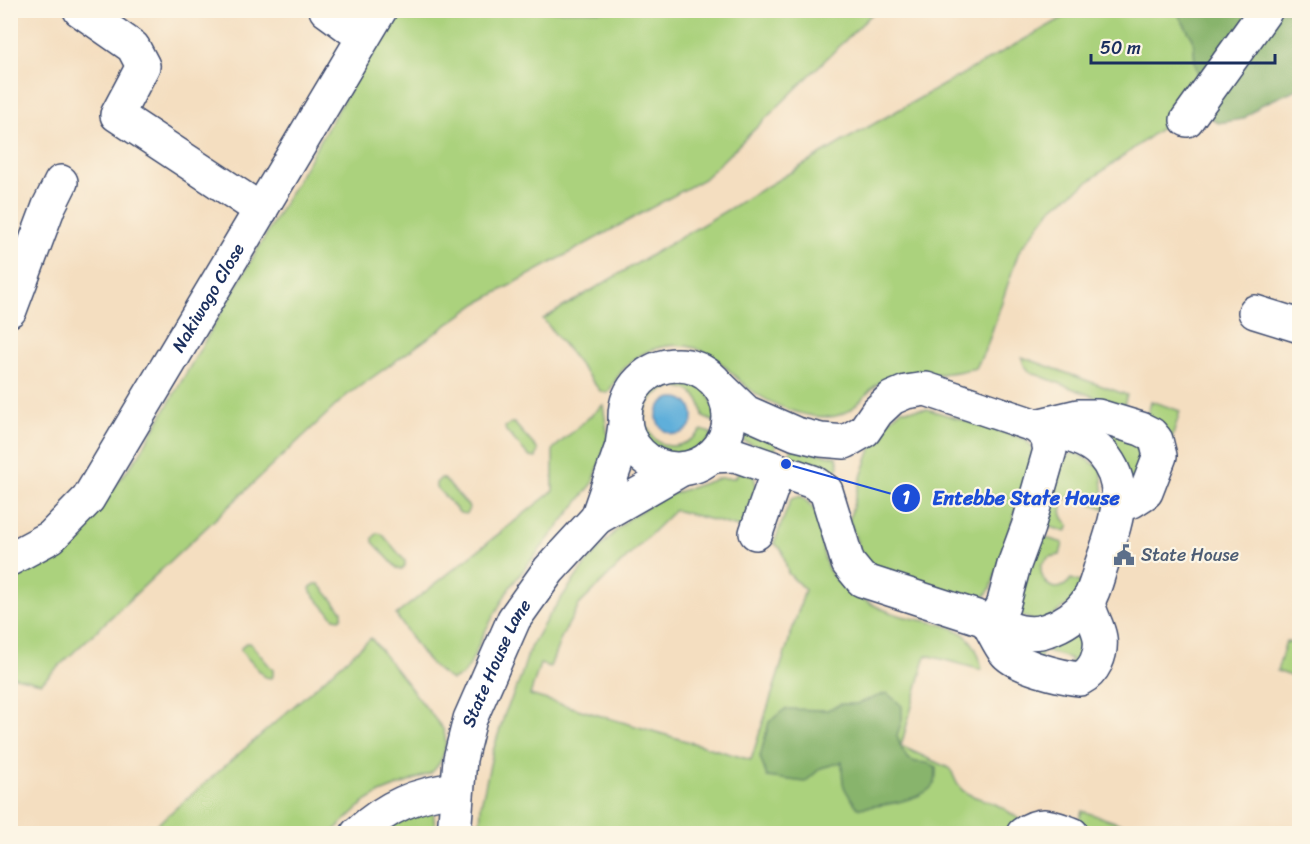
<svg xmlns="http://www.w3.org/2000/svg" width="1310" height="844" font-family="Sriracha,sans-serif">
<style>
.green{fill:#abd27d;stroke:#63806e;stroke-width:1.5}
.forest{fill:#88b46c;stroke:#527265;stroke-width:1.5}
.water{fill:#5fafda;stroke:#3d6f9c;stroke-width:1.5}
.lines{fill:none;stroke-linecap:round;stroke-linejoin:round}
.minor-casing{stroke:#3c496d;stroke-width:36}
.minor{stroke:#fff;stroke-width:33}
.labels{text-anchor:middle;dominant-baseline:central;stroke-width:4.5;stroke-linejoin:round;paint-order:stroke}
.street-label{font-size:18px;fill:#1b2f5e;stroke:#fcf5e5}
.service-label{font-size:18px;fill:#4e5e75;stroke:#fcf5e5;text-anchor:start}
.leader{fill:none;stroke:#1d4ed8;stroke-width:2}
.callout-dot{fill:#1d4ed8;stroke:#fcf5e5;stroke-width:2}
.mark-label{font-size:18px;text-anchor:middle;font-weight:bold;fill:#fff}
.callout-label{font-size:20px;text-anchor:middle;font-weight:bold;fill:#1d4ed8;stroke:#fcf5e5;stroke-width:4.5;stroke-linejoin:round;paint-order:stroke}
</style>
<rect width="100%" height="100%" fill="#fcf5e5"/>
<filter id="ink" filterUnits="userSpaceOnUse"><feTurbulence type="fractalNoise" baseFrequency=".0167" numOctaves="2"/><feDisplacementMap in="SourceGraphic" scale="12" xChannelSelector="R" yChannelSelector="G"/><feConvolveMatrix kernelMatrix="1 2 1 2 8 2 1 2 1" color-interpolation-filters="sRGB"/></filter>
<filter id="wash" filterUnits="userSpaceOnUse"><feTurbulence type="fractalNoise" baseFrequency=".008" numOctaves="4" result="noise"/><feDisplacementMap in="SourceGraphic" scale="24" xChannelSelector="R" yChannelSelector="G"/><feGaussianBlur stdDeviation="1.35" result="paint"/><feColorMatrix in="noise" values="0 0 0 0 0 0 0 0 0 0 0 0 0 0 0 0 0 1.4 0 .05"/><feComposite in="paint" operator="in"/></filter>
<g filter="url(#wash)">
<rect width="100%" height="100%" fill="#f4dec0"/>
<!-- green -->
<path class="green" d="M402,11H875L704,179L478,303L346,396L41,683L11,676L10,581L54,556L77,535L139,455L357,77L391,19Z
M1075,11H1258L1179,115L1051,209L1019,251L987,346L976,368C964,371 952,373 940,374C921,375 905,369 886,378C863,390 858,416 827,417C801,417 772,405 751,390C737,380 727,366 713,357C685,337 645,344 623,370C617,376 613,385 608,393L601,392L543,319L847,139Z
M1022,357L1127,395L1123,408L1030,372L1024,365Z
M675,377C706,379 712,395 717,423L703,417C699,363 627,392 649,430C652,437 658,443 665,445C680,449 692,440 702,430L713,434L707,443L689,454L669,456L651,450L638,432L637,409L646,393L656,383Z
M1151,401L1180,411L1169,449L1146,422Z
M603,405L608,437L593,483L510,587L484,633L470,665L463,675L452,680C427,668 411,636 396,615L553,491V449Z
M927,409L1025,439L1032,447L1033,458L991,588L984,597H968L865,564L849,520L862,474L878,430L901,410Z
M511,423H514L538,450L536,458L530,457L506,431L505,427Z
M1089,424L1149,442L1133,487Z
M748,429L777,440L775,450L771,452L744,441L743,433Z
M792,448L837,457L839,467L834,473L830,474L791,457L790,453Z
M1075,452L1101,468L1105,508L1092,505L1084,495C1064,491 1053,512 1069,525L1066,532L1039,523L1060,460Z
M740,470L754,476L756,486L742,528L675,510L579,605L561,638L550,667L540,664L530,695L751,760L805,590L788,573L782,550L774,543L791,499L800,496C826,511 817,542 827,566C833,579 844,588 856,595C870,604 887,612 902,616C941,626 975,622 982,670L926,655L901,746L951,769C960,797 969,794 993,803C1003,807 1013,815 1022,821L1014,834H482L480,827L481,805L493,751L505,713L519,682L530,648L548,617L584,566L606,541L629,518L663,497L720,478H735Z
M441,478L444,479L468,506L469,509L466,514L460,513L436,487V483Z
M377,533L382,534L405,561V566L402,569L397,568L373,542V538Z
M1036,535L1063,543L1060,555L1049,557L1041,565C1039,585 1058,597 1071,579L1083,583L1077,598L1040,624L1018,614L1015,606Z
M315,584H319L342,611V617L340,619L334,618L311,592L310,588Z
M1083,621L1086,658L1069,667L1071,659L1043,650L1040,661L1019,643Z
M371,638L443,729C449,745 444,761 431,773L380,793L365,802L331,833L146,834L270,727Z
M1286,641L1299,646V679L1277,671Z
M246,643H250L273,670V676L271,678L265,677L241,651V648Z
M429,807L433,811L436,833L372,834Z
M1082,811L1142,831L1141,834L1098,833L1077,826Z"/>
<!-- forest -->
<path class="forest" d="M1180,11H1299V88L1261,105L1243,119L1218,123L1207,115L1195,62L1193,39L1179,16Z
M887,693L902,706V720L897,736C900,744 904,758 913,761C923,765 924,759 936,768C936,772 936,779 935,782C927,801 877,806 858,808C842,787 842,787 842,762L821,768L805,782L767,777L760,757L769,722L785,709L827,710L841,704H856Z"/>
<!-- water -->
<path class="water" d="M657 416a18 18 0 1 1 36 0a18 18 0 1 1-36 0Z"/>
</g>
<g filter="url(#ink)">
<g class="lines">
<defs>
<g id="minor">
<path d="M80,10L133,47L143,66L117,115L261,210"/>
<path d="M326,10L363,37"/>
<path d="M1187,120L1266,10"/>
<path d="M10,310L49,206L61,182"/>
<path d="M1255,312L1300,326"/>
<circle cx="677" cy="417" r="52"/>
<path d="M1040,425L1078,416H1098L1141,429L1151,434L1156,440L1160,456L1146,492L1132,501L1118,504"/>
<path d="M711,456L735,455L813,482L826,491L848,563L862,580L986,620L997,616L1003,606L1014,565L1028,527L1050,450L1047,436L1036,426L926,389L906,392L892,398L877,412L864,431L845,442L821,440L796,434L746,412L720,387"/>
<path d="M597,518L682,469"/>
<path d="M756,533L778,470"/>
<path id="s1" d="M10,559L51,537L88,499L380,10"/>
<path d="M986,620C1005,627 1026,638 1047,630C1063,625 1078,614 1088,601C1095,590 1098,575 1102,563C1114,526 1132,488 1102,454C1087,437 1057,432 1036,426"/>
<path d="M986,620C993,630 998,643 1005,652C1015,666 1062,677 1080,679C1094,672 1102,655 1100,638C1098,625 1089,614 1088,600"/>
<path d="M357,834C387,806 416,794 457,789"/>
<path id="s2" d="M454,834L460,759L470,719L514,619L549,570L597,518L622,446L625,424"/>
<path d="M1023,834C1042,820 1052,827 1072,834"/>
</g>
</defs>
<!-- minor casing -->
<use href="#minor" class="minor-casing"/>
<!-- minor -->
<use href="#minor" class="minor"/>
</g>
</g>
<!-- icons -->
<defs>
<symbol id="civic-bare" viewBox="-9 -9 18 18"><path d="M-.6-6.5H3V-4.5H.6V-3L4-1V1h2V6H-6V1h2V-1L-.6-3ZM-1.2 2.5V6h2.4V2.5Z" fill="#5c6f8a" stroke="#fcf5e5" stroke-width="2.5" paint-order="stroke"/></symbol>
</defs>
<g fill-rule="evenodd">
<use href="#civic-bare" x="1109" y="540" width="30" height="30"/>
</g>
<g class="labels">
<!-- street labels -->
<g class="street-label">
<text stroke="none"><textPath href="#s1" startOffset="334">Nakiwogo Close</textPath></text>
<text stroke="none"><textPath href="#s2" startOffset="178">State House Lane</textPath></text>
</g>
<!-- service labels -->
<g class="service-label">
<text x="1141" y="555">State House</text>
</g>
</g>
<!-- callouts -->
<path class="leader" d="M786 464L906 498"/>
<g class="callout-dot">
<circle cx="786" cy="464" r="6"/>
<circle cx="906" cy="498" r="15"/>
</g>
<g class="mark-label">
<text x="906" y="504">1</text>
</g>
<g class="callout-label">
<text x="1026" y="505">Entebbe State House</text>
</g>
<!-- margin -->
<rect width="1310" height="844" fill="none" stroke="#fcf5e5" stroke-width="36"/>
<!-- scale -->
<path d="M1091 54v9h184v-9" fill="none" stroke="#1b2f5e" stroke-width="3"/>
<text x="1100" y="54" font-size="18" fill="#1b2f5e" stroke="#fcf5e5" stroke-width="4.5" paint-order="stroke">50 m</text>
</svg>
